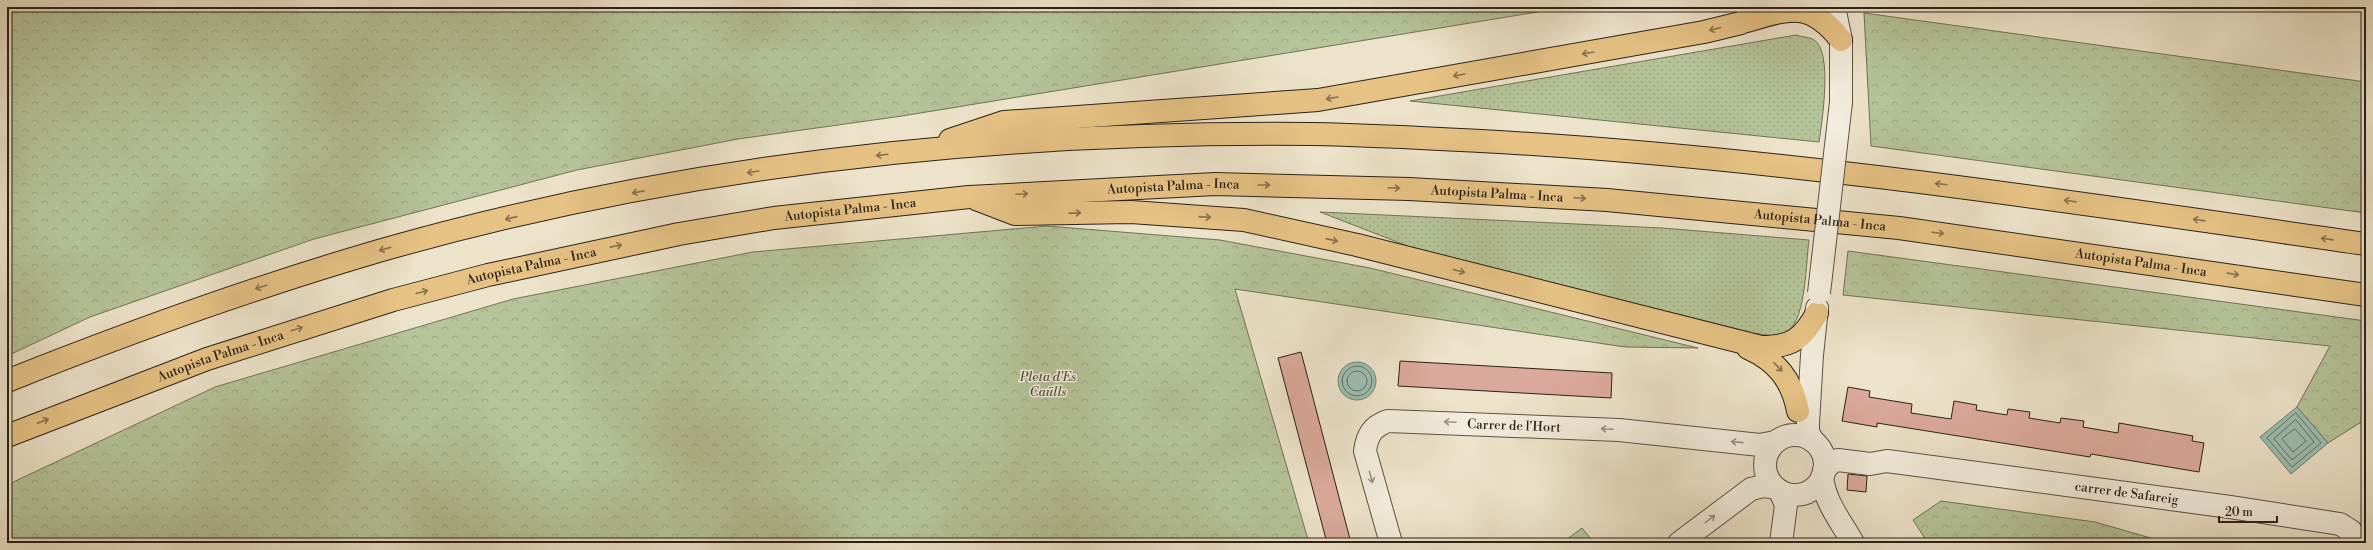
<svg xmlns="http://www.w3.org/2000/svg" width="2373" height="550" font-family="'Libre Bodoni',serif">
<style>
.grass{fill:url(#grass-dots);stroke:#707258}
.forest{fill:url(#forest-crowns);stroke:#707258}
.park{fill:#b5c499;stroke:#707258}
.water{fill:#9bbfb0;stroke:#6e8073}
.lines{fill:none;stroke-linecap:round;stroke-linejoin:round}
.shore{stroke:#627064;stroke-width:1}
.building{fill:#dba99b;stroke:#2a2117}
.minor-casing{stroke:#5b5244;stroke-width:24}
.highway-casing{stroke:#2a2117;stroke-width:24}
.minor{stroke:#f3eddd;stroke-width:22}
.highway{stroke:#e6c285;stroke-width:22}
.minor-bridge-casing{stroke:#5b5244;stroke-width:24;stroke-linecap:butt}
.minor-bridge{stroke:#f3eddd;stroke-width:22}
.oneway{stroke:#88724e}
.oneway2{stroke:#999184}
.labels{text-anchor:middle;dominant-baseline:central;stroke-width:3;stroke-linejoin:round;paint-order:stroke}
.street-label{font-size:13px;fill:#2a2117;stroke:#f3eddd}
.park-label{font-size:13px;font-style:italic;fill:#54523e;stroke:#f3eddd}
</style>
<defs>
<pattern id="grass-dots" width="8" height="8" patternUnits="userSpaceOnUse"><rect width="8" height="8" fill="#b5c499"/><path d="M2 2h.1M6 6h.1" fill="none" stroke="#9ca883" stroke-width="1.8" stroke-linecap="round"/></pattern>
<pattern id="forest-crowns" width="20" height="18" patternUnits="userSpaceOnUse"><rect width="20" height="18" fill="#b5c499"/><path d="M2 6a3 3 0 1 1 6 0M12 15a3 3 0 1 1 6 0" fill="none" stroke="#9ca883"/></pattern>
</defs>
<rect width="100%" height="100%" fill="#ede3ca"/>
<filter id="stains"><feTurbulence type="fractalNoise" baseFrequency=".005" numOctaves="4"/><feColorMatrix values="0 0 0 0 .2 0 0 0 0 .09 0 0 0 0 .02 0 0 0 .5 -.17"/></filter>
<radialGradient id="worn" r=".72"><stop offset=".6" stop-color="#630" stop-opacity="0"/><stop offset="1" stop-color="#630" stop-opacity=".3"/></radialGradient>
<!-- grass -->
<path class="grass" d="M1796,35C1801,37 1810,37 1814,40C1833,51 1822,122 1819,142L1410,101Z
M1320,212L1662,228L1809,240C1806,261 1806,317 1789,330C1779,338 1765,335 1753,333L1410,247Z"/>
<!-- forest -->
<path class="forest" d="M7,7H1568L902,116L738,139L577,170L314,239L90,317L7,356Z
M1864,13L2366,82V213L1871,146Z
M1047,226L1220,240L1370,268L1698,348L1625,347L1235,289L1309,543H7V485L215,387L513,299L753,252Z
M1848,251L2366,321V419L2328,443L2297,407L2330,346L1843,295Z
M1941,501L2095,522L2168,543H1928L1913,520Z"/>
<!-- park -->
<path class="park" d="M1582,528L1594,543H1562Z"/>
<!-- water -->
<path class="water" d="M1338 381a19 19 0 1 1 38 0a19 19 0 1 1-38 0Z
M2297,407L2328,443L2291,474L2260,437Z"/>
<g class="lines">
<!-- shore -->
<path class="shore" d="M1342 381a15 15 0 1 1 30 0a15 15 0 1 1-30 0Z
M1347 381a10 10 0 1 1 20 0a10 10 0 1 1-20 0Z
M2296,413L2321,443L2292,467L2267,438Z
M2296,420L2314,442L2292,460L2274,439Z
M2295,429L2306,441L2293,452L2282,439Z"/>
</g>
<!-- building -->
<path class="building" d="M1301,352L1351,543H1327L1278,358Z
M1400,361L1612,373L1611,398L1398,386Z
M1848,387L1870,391L1869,397L1912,404L1911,413L1951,419L1954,401L1977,405L1976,410L2007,415L2008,409L2030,412L2029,418L2060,423L2061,418L2084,421L2083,427L2118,433L2119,423L2193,436L2192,441L2204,443L2199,472L2091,454L2090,457L1877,423V427L1842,421Z
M1848,474L1867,476L1866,492L1847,490Z"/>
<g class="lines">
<defs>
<g id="minor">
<path d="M1834,7L1841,40V102"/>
<circle cx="1795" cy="465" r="30"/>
<path d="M1813,441L1808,432V423L1812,355L1817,308"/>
<path id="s1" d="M1824,470L1832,462L1838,460L1870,464L1887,461L2230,507L2340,524L2351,531L2358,543"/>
<path d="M1822,477C1825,503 1841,521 1853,543"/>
<path d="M1780,491L1786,505L1781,543"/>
<path id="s2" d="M1391,543L1365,451C1367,435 1373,426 1388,421L1619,430L1760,445L1775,442"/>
<path d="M1679,543L1751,489L1763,486L1776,488"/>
</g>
<g id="highway">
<path d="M1747,21C1791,8 1810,1 1841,40"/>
<path d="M950,140L1004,122L1318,100L1704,32L1741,23L1762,7"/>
<path d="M976,199L1015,214L1131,212L1244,220L1357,245L1761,347C1791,347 1802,340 1817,313"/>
<path d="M1748,348C1777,361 1792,380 1798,411"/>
<path d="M7,381C130,332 255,287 382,250C683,164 1000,131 1312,134C1368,135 1424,138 1481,141C1778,157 2072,202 2366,244"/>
<path id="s3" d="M7,436L207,359L393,300L488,275L679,234L774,218L969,197L1215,184L1409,189L1607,200L1899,228L2366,295"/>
</g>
</defs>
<!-- minor casing -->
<use href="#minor" class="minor-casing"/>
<!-- highway casing -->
<use href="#highway" class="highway-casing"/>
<!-- minor -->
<use href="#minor" class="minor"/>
<!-- highway -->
<use href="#highway" class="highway"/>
<defs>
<path id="minor-bridge" d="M1819,293L1841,102"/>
</defs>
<!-- minor-bridge casing -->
<use href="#minor-bridge" class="minor-bridge-casing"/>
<!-- minor-bridge -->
<use href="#minor-bridge" class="minor-bridge"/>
</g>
<!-- one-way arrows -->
<defs><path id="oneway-shaft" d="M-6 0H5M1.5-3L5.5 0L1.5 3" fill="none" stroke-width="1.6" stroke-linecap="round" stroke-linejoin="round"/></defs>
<g class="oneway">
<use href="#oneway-shaft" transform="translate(1715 29) rotate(166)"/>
<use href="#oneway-shaft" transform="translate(1588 53) rotate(170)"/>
<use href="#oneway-shaft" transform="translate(1459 75) rotate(170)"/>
<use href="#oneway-shaft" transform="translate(1332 98) rotate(170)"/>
<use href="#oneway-shaft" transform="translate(882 155) rotate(173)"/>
<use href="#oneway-shaft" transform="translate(753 172) rotate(171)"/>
<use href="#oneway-shaft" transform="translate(1941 184) rotate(-173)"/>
<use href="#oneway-shaft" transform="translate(1264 185)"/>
<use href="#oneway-shaft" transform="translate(1394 188) rotate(2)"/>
<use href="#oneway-shaft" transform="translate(638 192) rotate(169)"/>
<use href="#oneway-shaft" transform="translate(1022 194) rotate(-3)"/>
<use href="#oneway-shaft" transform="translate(1580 198) rotate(3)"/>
<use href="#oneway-shaft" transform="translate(2070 201) rotate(-172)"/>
<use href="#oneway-shaft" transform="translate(1075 213) rotate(-1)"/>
<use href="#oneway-shaft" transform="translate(1205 217) rotate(4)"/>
<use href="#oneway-shaft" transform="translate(511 218) rotate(167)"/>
<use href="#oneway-shaft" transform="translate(2199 220) rotate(-172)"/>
<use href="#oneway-shaft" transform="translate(1938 233) rotate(7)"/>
<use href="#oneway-shaft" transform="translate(2327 239) rotate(-172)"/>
<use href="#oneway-shaft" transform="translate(1332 240) rotate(13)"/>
<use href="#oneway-shaft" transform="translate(616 246) rotate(-11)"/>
<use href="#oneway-shaft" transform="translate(385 249) rotate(164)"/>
<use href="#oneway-shaft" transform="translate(1459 271) rotate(14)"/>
<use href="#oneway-shaft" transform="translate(2233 274) rotate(8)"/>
<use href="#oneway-shaft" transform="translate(261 287) rotate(162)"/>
<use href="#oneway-shaft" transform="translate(422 292) rotate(-15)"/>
<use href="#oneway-shaft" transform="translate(297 329) rotate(-18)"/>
<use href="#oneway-shaft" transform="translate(1778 367) rotate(47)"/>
<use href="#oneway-shaft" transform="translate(43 421) rotate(-21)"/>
</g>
<g class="oneway2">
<use href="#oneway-shaft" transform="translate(1450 422) rotate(-177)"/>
<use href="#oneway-shaft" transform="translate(1607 429) rotate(-177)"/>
<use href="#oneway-shaft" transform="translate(1737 442) rotate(-174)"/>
<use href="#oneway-shaft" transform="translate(1371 477) rotate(74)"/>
<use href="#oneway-shaft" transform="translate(1710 519) rotate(-38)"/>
</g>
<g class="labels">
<!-- street labels -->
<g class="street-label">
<text stroke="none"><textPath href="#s3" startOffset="1200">Autopista Palma - Inca</textPath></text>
<text stroke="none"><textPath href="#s3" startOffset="1524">Autopista Palma - Inca</textPath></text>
<text stroke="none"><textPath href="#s3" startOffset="876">Autopista Palma - Inca</textPath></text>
<text stroke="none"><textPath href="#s3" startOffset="1848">Autopista Palma - Inca</textPath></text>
<text stroke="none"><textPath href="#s3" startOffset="2172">Autopista Palma - Inca</textPath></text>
<text stroke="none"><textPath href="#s3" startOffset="552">Autopista Palma - Inca</textPath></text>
<text stroke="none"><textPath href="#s3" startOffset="228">Autopista Palma - Inca</textPath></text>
<text stroke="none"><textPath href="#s2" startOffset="262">Carrer de l'Hort</textPath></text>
<text stroke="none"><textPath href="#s1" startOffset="309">carrer de Safareig</textPath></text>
</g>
<!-- park labels -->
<g class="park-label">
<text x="1048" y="377">Pleta d'Es<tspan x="1048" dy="15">Caülls</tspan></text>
</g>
</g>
<!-- margin -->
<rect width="2373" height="550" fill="none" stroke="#ede3ca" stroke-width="24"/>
<rect x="8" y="8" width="2357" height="534" fill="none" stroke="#2a2117" stroke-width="2"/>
<rect x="12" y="12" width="2349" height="526" fill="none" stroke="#2a2117"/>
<!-- scale -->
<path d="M2219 516v6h58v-6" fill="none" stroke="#2a2117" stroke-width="2"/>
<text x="2225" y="516" font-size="12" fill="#2a2117" stroke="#f3eddd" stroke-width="3" paint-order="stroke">20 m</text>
<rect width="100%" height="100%" filter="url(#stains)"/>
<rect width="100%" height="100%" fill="url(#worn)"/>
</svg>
